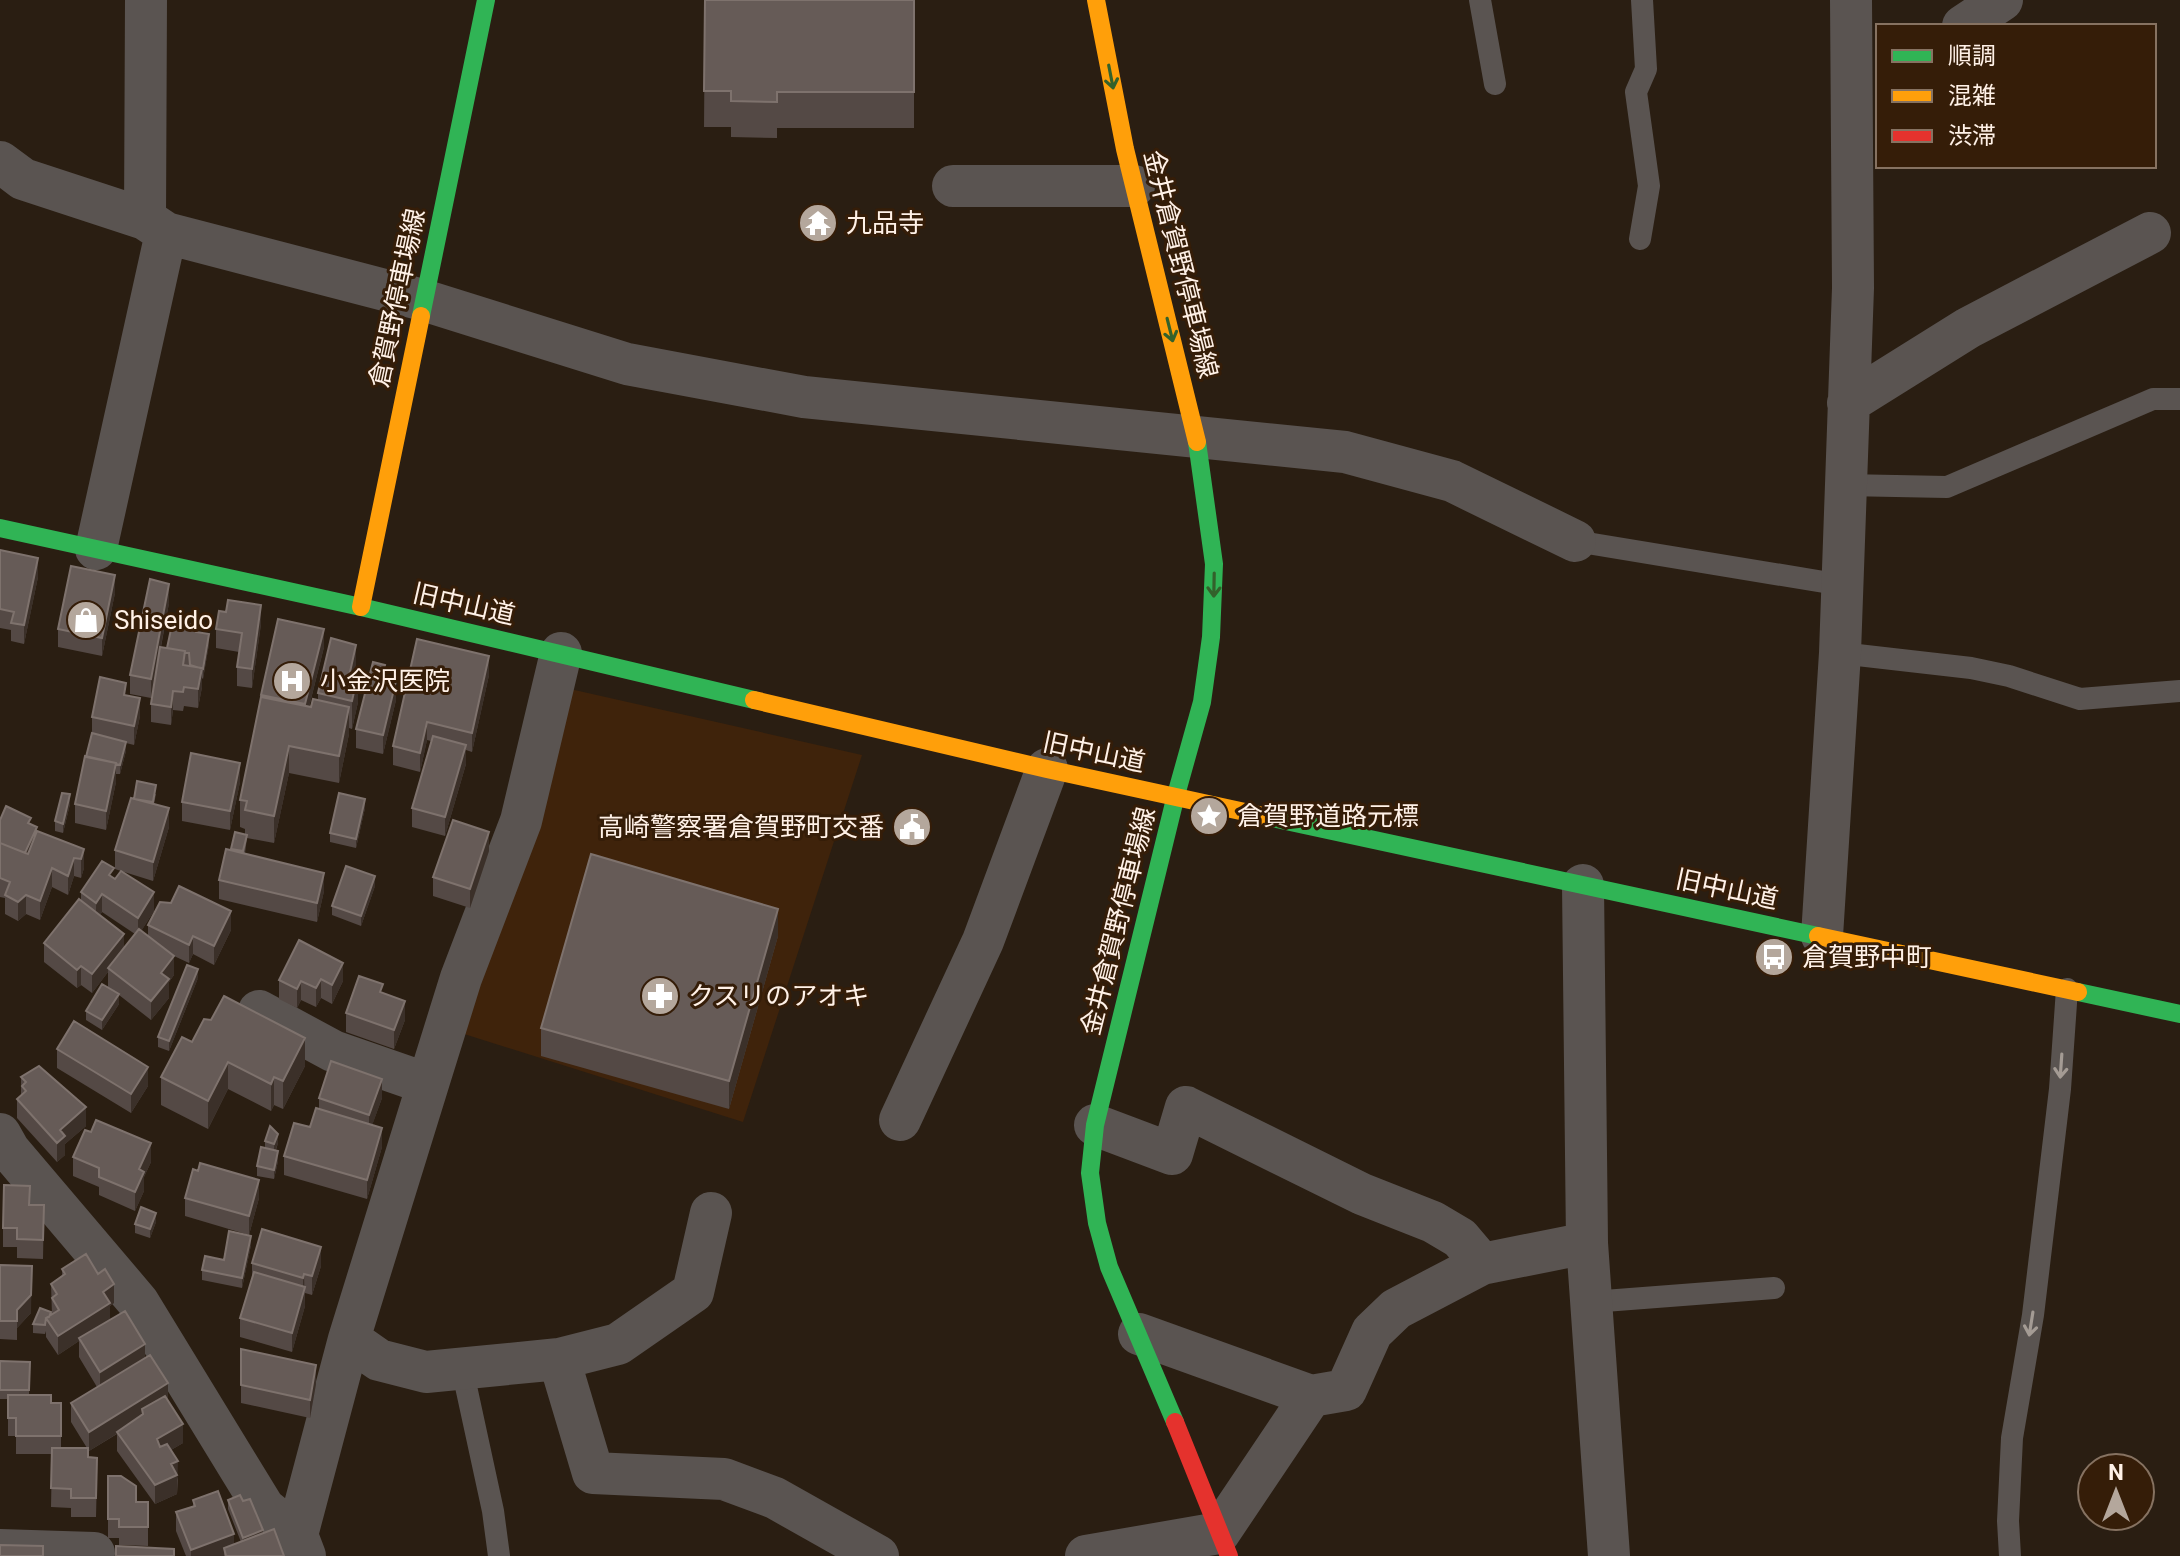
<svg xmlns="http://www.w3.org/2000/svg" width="2180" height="1556" font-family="Roboto,'Noto Sans JP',sans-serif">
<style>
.built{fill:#3f230b}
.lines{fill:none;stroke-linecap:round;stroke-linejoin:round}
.lane{stroke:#5a5451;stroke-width:22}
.street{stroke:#5a5451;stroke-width:42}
.fast{stroke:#30b455;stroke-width:18}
.slow{stroke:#ff9f0a;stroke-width:18}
.jam{stroke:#e5322d;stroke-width:18}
.wall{fill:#544945;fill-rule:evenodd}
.shaded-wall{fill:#3b3029}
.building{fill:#665b57;stroke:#7e726d;stroke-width:2}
.oneway{stroke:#33612b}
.oneway2{stroke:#a49b94}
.labels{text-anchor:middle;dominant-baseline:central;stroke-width:6;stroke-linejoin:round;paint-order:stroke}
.poi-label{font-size:26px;fill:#fff1e7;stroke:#351d08;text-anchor:start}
.street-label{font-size:26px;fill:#fff1e7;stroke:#351d08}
</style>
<rect width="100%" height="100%" fill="#2a1e12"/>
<!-- built -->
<path class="built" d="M570,689L862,755L743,1122L461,1033Z"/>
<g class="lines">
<!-- lane -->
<path class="lane" d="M1480,0L1495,84
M1640,239L1649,186L1636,92L1646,69L1642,0
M1844,485L1947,487L2153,399H2180
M1575,541L1842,585
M1840,653L1971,668L2009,676L2080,699L2180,691
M1591,1302L1774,1288
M462,1368L493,1511L499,1556
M2010,1556L2008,1521L2012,1438L2033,1315L2060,1089L2067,989"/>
<!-- street -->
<path class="street" d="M1963,26L2002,0
M0,162L23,179L145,219L166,233L423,300L627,364L804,397L1345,452L1452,481L1575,541
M953,186H1134
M145,219L146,0
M1848,403L1968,328L2150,233
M96,549L166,233
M1583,885L1587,1243L1609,1556
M1822,936L1840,653L1853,288L1851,0
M259,1011L333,1051L428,1084
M900,1120L983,941L1047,769
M1095,1125L1172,1154L1186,1107L1362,1194L1433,1222L1460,1238L1482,1264
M0,1134L9,1150L138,1302L264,1508L297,1535L305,1556
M1139,1334L1311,1396L1346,1390L1372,1332L1396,1309L1482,1264L1587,1243
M349,1339L379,1360L426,1372L559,1359L618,1344L693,1292L711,1213
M559,1359L593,1473L724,1479L775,1498L878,1556
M297,1535L349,1339L428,1084L461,978L521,821L561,653
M0,1550L94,1553
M1086,1556L1219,1533L1311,1396"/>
<!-- fast -->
<path class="fast" d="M421,316L486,0
M0,528L361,607L754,700
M1268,817L1818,936
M2078,992L2180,1014
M1175,1422L1109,1267L1097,1223L1090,1173L1095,1125L1176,795L1202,702L1211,637L1214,564L1197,442"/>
<!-- slow -->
<path class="slow" d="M1096,0L1125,149L1197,442
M361,607L421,316
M754,700L1047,769L1268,817
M1818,936L2078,992"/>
<!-- jam -->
<path class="jam" d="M1175,1422L1229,1556"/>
</g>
<!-- wall -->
<path class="wall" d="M705,0H914V128H777V138L731,137V127H704Z
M0,550L38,577L24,644L11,641V630L0,628Z
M115,593L102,656L58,647V629Z
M169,603L161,647L167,648L196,633L209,644L203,679L202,678V687L198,708L184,706L183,711L173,710L171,725L151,722V704L159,653L151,698L130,694V675Z
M261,624L252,688L237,686V667L239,652L216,648V629Z
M324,647L309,707H311L318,700V693L356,674L358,702L352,729L349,728V734L339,783L289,773L274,843L247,838L245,853L324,891L317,922L219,899V880L231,850L245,835V829L240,827V800L261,695Z
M489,675L472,752L466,750V764L445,836L412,827V808L431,741L427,740L420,772L393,765V746Z
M385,678L396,700L383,754L356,748V729Z
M126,695L140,716L134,745L126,743V751L120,774H116V782L106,830L75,823V804L92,733V717Z
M240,782L230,830L182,821V802Z
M156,794L154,804L169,827L153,881L121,871L154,911L141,931L148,936V925L231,930L214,965L193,954L189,963L174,956V975L169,982V998L151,1020L119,995V1004L102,1030L86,1020V1011L108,987V972L92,993L81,985L77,988L44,962V943L81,900V892L115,879L121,871L115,869V850L134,798ZM102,912L135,934L124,949L100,915Z
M70,804L63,833L55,831V821Z
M365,808L356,848L330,842V833Z
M0,820L31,824L37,831L84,849V868L81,878L74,876L68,895L52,887L40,920L26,914L18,921L5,914V898L0,897Z
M489,851L470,908L433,896V877Z
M375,886L361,926L332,915V906Z
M778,936L729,1109L541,1056V1028Z
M299,940L343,981L332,1004L321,998L316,1007L301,1000L297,1008L279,999V980Z
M198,978L169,1051L158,1047V1037Z
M383,993L405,1020L394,1049L346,1032V1013Z
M192,1042L305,1066L283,1109L274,1105L271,1111L228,1089L208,1129L161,1105V1077Z
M57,1049L148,1086L131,1113L57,1068Z
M21,1077L86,1126L65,1144V1155L57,1162L17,1118V1099L21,1096Z
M319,1098H382L372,1125L382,1147L367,1199L284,1175V1156L310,1127L319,1109Z
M265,1141L278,1143L276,1150L278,1161L274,1179L257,1176V1166L265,1148Z
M73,1157L151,1162L144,1177V1191L135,1211L99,1195V1187L73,1176Z
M185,1198H259L249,1235L185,1216Z
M30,1205H44L43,1259L17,1258V1247H3V1228Z
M156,1222L150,1238L135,1233V1224Z
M251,1245L242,1288L202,1280V1270Z
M252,1263L321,1266L312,1295L305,1293V1306L292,1352L240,1337V1318L252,1279Z
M0,1265L31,1313L17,1328V1340L0,1339Z
M62,1269L114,1303L110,1306V1320L145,1358L168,1401L183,1443L171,1450L178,1480L177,1494L155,1504L117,1451V1434L89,1451L88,1449V1457L97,1476L96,1517H71V1508L51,1507L52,1454H16V1436H8V1399H0V1361L30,1362L29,1395L51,1403H61V1448H87L71,1422V1403L97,1387L79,1357V1341L58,1355L46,1337V1331L45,1334L33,1333V1324L52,1315L51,1284L62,1276Z
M241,1349L316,1384L310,1418L241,1403Z
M108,1476L136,1502H148V1546L119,1545V1538H108Z
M193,1500L234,1544L241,1542L228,1509V1500L243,1501L263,1533L284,1556H186L176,1531V1512L193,1506Z"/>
<!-- shaded-wall -->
<path class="shaded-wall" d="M38,558V577L24,644V625Z
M115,575V593L102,656V638Z
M169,584V603L151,698V679Z
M261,605V624L252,688V669Z
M324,629V647L305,723V704Z
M209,634V644L203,679V669Z
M356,645V673L350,700V672Z
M489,656V675L472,752V733Z
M202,668V687L198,708V689Z
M358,674V702L352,729V701Z
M396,681V700L383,754V735Z
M173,691V710L171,725V707Z
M140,698V716L134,745V726Z
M349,707V734L339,783V756Z
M427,722V740L420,772V753Z
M126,742V751L120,774V765Z
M466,745V764L445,836V817Z
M289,746V773L274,843V816Z
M116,763V782L106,830V811Z
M240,763V782L230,830V811Z
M70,794V804L63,833V824Z
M365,799V808L356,848V839Z
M169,808V827L153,881V862Z
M37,827V836L23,868V858Z
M489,832V851L470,908V889Z
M84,849V868L81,878V859Z
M74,858V876L68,895V876Z
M52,868V887L40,920V901Z
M324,873V891L317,922V903Z
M375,876V886L361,926V916Z
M154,892V911L138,936V918Z
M102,894V912L96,921V903Z
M26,895V914L18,921V902Z
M778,909V936L729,1109V1081Z
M231,911V930L214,965V946Z
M124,934V953L108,968V972L92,993V974Z
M193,936V954L189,963V945Z
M174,956V975L169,982V998L151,1020V1001L161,973Z
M343,963V981L332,1004V985Z
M81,966V985L77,988V970Z
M198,969V978L169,1051V1041Z
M321,979V998L316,1007V988Z
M301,981V1000L297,1008V989Z
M119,994V1004L102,1030V1020Z
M405,1001V1020L394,1049V1030Z
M305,1038V1066L283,1109V1081Z
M228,1062V1089L208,1129V1101Z
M148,1067V1086L131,1113V1094Z
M274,1077V1105L271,1111V1084Z
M382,1079V1098L369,1134V1115Z
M86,1107V1126L65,1144V1155L57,1162V1143L60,1130Z
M382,1128V1147L367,1199V1180Z
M278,1134V1143L274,1154V1144Z
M151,1143V1162L144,1177V1191L135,1211V1192L139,1169Z
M278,1151V1161L274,1179V1170Z
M259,1180V1198L249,1235V1216Z
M156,1213V1222L150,1238V1229Z
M251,1236V1245L242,1288V1278Z
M321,1247V1266L312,1295V1276Z
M32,1266L31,1313L17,1328V1310Z
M304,1274L305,1306L292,1352V1333L303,1296V1278Z
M114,1284V1303L110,1306V1322L79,1338V1341L58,1355V1336L103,1292Z
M145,1344V1363L100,1391V1372Z
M316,1365V1384L310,1418V1400Z
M168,1383V1402L89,1451V1432Z
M183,1424V1443L157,1458V1439Z
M178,1461L177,1494L155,1504V1485L171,1464Z
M263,1530V1539L243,1548V1538Z
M234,1534V1553L224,1548V1556H191V1550Z"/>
<!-- building -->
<path class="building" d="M705,0H914V92H777V102L731,101V91H704Z
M0,550L38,558L24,625L11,623L14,612L0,609Z
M71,566L115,575L102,638L58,629Z
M150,579L169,584L151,679L130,675Z
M228,600L261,605L252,669L237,667L242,633L216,629L219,611L226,612Z
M278,619L324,629L305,704L261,695Z
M173,620L196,626V632L209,634L203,669L190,665L189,653H185V651L167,648Z
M331,638L356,645L350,672L358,674L352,701L318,693Z
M417,639L489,656L472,733L427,722L420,753L393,746Z
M160,647L185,651L183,665L202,668L198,689L184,687L183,692L173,691L171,707L151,704Z
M373,662L385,665L382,677L396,681L383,735L356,729Z
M100,677L126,683L124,695L140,698L134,726L92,717Z
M261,697L311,707L313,699L349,707L339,756L289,746L274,816L245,810L247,801L240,800Z
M92,733L126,742L120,765L116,764V763L86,757Z
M433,736L466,745L445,817L412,808Z
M191,753L240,763L230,811L182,802Z
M85,756L116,763L106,811L75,804Z
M137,781L156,785L153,802L134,799Z
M62,793L70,794L63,824L55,821Z
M339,793L365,799L356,839L330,833Z
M131,798L169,808L153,862L115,850Z
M6,806L31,818L28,823L37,827L25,853L0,843V820Z
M453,820L489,832L470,889L433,877Z
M37,831L84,849L81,859L74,858L68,876L52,868L40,901L26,895L18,902L5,895L10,882L0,878V843L28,854Z
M235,832L247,835L243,851L231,849Z
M226,849L324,873L317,903L219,880Z
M591,854L778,909L729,1081L541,1028Z
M102,861L114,868L109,875L115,879L121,871L154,892L138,918L102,894L96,903L81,892Z
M346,866L375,876L361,916L332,906Z
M179,886L231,911L214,946L193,936L189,945L148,925L160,902L171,903Z
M79,899L124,934L92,974L81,966L77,970L44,943Z
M139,929L174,956L161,973L169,979L151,1001L108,968Z
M299,940L343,963L332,985L321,979L316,988L301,981L297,989L279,980Z
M187,965L198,969L169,1041L158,1037Z
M359,976L383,984L380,992L405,1001L394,1030L346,1013Z
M102,984L119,994L102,1020L86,1011Z
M224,996L305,1038L283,1081L274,1077L271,1084L228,1062L208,1101L161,1077L182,1037L192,1042L204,1019L211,1020Z
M74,1021L148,1067L131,1094L57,1049Z
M331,1061L382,1079L369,1115L319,1098Z
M39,1066L86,1107L60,1130L65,1136L57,1143L17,1099L26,1091L22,1086L26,1082L21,1077Z
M316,1108L382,1128L367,1180L284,1156L294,1123L310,1127Z
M96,1120L151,1143L139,1169L144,1172L135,1192L99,1177V1168L73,1157L85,1130L91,1132Z
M270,1126L278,1134L274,1144L265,1141Z
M261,1147L278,1151L274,1170L257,1166Z
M200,1163L259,1180L249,1216L185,1198L193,1169L198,1171Z
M4,1185L30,1186L29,1205H44L43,1240L17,1239V1228H3Z
M141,1207L156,1213L150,1229L135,1224Z
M262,1229L321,1247L312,1276L304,1274L303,1278L252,1263Z
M229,1231L251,1236L242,1278L202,1270L205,1256L224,1260Z
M86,1254L98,1274L105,1269L114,1284L103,1292L110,1303L58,1336L46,1318L59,1310L52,1298L57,1294L51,1284L65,1274L62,1269Z
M0,1265L32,1266L31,1295L17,1310V1321H0Z
M254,1272L305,1287L292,1333L240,1318Z
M40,1308L51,1312L49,1317L46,1318L45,1325L33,1324Z
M125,1311L145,1344L100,1372L79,1338Z
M241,1349L316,1365L310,1400L241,1385Z
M150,1355L168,1383L89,1432L71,1403Z
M0,1361L30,1362L29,1390H0Z
M8,1395H51V1403H61V1436H16V1418H8Z
M165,1396L183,1424L157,1439L160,1447L167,1444L178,1461L171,1464L177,1475L155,1485L117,1432L143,1414L142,1409Z
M52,1448H88V1457L97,1458L96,1498H71V1489L51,1488Z
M108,1476H121L136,1486V1502H148V1527H119V1519H108Z
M218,1491L234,1534L191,1550L176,1512L195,1506L193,1500Z
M240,1495L243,1501L250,1499L263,1530L243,1538L228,1500Z
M274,1529L284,1556H226L224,1548Z
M0,1545L43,1546V1556H0Z
M116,1546L174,1549V1556H116Z"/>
<!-- one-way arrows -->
<defs><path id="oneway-shaft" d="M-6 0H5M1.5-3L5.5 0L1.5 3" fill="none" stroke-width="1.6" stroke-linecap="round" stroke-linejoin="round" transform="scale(2)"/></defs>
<g class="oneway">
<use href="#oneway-shaft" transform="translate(1111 77) rotate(79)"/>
<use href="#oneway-shaft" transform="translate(1170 330) rotate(76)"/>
<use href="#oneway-shaft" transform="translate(1214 585) rotate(91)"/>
</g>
<g class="oneway2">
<use href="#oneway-shaft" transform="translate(2061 1066) rotate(94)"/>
<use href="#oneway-shaft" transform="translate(2031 1324) rotate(99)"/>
</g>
<!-- icons -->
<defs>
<symbol id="temple-disc" viewBox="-11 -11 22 22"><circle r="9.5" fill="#b4a79c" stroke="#351d08"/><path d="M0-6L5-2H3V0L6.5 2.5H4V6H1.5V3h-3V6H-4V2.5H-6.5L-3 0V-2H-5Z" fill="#fff"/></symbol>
<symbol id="shop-disc" viewBox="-11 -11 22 22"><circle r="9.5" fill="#b4a79c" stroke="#351d08"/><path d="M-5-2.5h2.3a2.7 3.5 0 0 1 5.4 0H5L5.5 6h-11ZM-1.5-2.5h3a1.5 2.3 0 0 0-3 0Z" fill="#fff"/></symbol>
<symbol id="hospital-disc" viewBox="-11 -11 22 22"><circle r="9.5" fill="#b4a79c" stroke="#351d08"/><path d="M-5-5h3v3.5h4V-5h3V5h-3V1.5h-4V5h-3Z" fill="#fff"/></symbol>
<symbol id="sight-disc" viewBox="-11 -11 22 22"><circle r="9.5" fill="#b4a79c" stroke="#351d08"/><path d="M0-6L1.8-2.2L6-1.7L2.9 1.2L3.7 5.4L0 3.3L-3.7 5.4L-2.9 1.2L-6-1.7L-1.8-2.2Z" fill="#fff"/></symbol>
<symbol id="civic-disc" viewBox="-11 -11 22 22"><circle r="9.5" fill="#b4a79c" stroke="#351d08"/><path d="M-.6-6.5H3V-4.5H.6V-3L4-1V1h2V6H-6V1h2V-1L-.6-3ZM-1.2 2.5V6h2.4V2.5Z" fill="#fff"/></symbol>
<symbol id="bus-disc" viewBox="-11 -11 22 22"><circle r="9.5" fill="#b4a79c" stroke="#351d08"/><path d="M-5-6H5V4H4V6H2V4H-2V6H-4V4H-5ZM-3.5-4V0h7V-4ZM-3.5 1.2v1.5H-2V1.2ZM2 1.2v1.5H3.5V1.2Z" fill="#fff"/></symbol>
<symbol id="pharmacy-disc" viewBox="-11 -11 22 22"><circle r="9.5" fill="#b4a79c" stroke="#351d08"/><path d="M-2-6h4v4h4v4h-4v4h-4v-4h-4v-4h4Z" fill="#fff"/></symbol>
</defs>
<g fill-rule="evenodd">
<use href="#temple-disc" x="796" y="201" width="44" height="44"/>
<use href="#shop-disc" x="64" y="598" width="44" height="44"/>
<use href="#hospital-disc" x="270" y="659" width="44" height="44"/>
<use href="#sight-disc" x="1187" y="794" width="44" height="44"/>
<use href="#civic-disc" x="890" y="805" width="44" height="44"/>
<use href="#bus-disc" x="1752" y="935" width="44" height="44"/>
<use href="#pharmacy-disc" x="638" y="974" width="44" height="44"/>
</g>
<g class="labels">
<!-- poi labels -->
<g class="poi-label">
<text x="846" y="223">九品寺</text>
<text x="114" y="620">Shiseido</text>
<text x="320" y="681">小金沢医院</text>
<text x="1237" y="816">倉賀野道路元標</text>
<text x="884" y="827" text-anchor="end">高崎警察署倉賀野町交番</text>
<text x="1802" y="957">倉賀野中町</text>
<text x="688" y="996">クスリのアオキ</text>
</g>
<!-- street labels -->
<g class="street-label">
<text transform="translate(1181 264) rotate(76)">金井倉賀野停車場線</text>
<text transform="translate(397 298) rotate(-78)">倉賀野停車場線</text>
<text transform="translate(464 604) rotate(13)">旧中山道</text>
<text transform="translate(1094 752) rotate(12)">旧中山道</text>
<text transform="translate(1727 889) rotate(12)">旧中山道</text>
<text transform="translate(1118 921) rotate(-76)">金井倉賀野停車場線</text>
</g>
</g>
<!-- legend -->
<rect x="1876" y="24" width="280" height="144" fill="#351d08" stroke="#867261" stroke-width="2"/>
<rect x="1892" y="50" width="40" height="12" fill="#30b455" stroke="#867261" stroke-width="2"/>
<text x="1948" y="64" font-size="24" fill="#fff1e7">順調</text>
<rect x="1892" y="90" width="40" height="12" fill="#ff9f0a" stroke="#867261" stroke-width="2"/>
<text x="1948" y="104" font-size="24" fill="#fff1e7">混雑</text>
<rect x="1892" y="130" width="40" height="12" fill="#e5322d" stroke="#867261" stroke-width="2"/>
<text x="1948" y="144" font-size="24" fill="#fff1e7">渋滞</text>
<!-- north arrow -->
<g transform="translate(2116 1492)"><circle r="38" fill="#351d08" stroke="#867261" stroke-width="2"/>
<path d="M0-6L14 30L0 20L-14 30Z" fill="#b4a79c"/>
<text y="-12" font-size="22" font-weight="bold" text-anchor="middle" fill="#fff1e7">N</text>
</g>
</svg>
